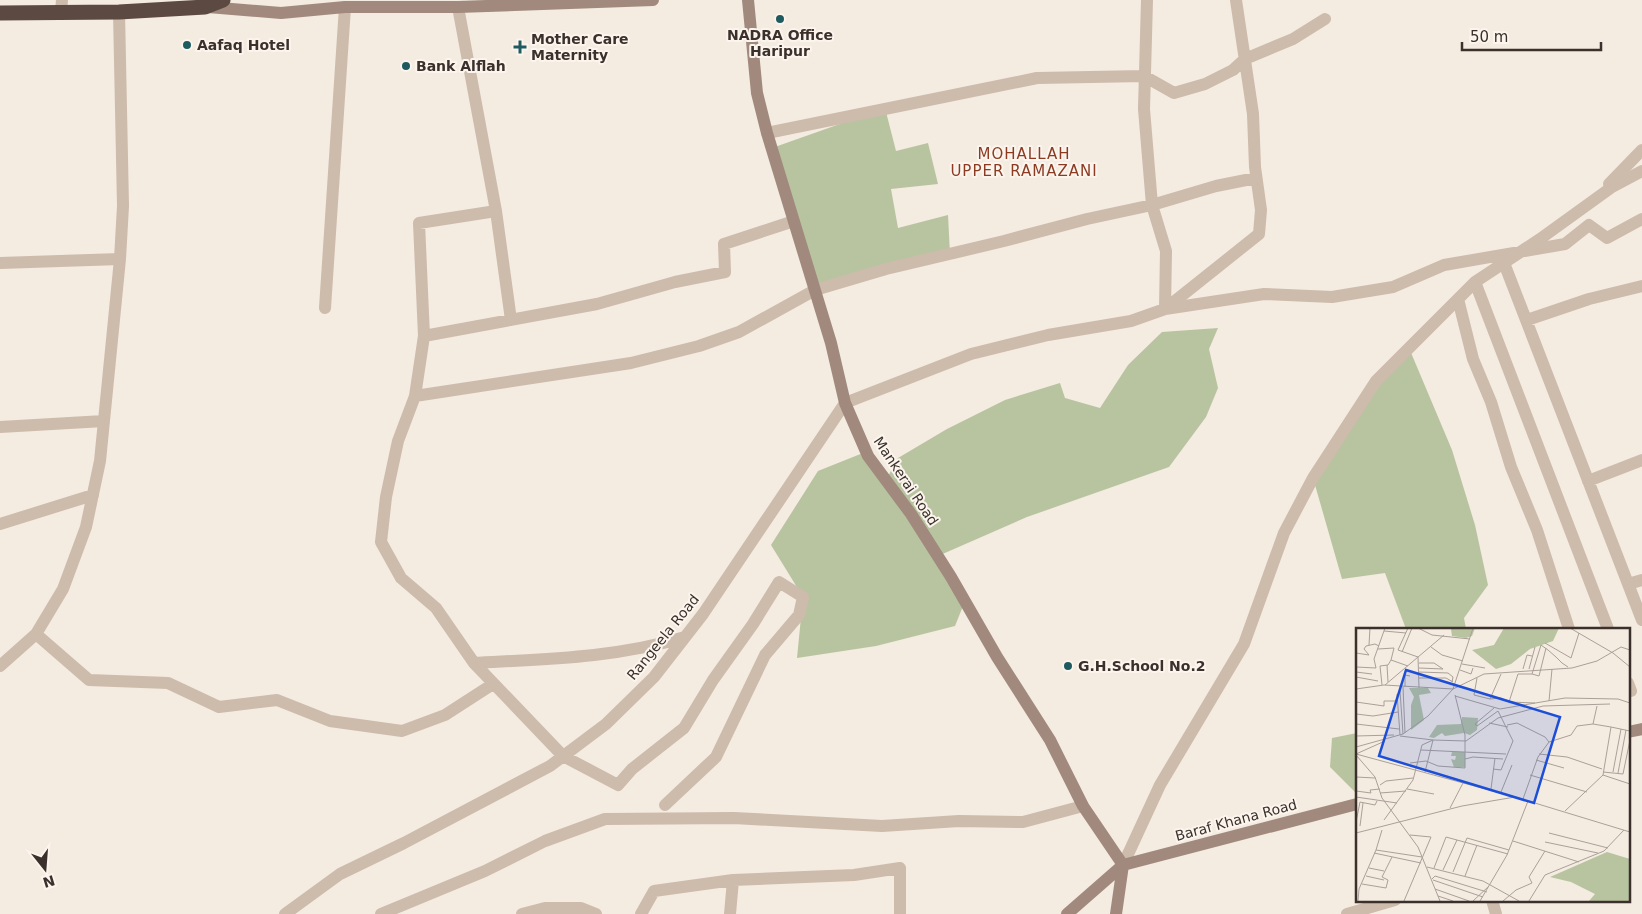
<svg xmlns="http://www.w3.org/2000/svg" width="1642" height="914" font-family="'DejaVu Sans',sans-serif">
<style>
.green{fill:#b8c4a0}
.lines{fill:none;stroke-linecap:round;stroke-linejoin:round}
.street{stroke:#cdbbac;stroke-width:12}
.secondary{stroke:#a18a7d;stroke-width:12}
.highway{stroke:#5c4a42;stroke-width:15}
.poi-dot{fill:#1f5a5e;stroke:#fbf5ee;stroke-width:2}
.labels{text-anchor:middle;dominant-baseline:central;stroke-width:4;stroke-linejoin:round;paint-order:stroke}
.poi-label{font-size:14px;font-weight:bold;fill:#3b302b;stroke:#fbf5ee;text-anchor:start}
.street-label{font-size:14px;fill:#3b302b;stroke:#fbf5ee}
.neighbourhood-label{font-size:15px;letter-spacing:1px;fill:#8c3b22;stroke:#fbf5ee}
.inset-road{fill:none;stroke:#aaa098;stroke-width:1}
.view{fill:#1d4ed8;fill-opacity:0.15;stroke:#1d4ed8;stroke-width:2.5}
.inset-edge{fill:none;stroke:#3b302b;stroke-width:2.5}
</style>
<rect width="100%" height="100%" fill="#f4ebe1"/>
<!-- green -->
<path class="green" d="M885,108L896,151L928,143L938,184L891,189L898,228L948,215L950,254L815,290L772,148Z
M1218,328L1209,349L1218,388L1206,417L1169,467L1027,517L938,556L965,601L955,626L876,646L797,658L803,597L771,545L818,471L863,453L886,480L898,458L947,429L1005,400L1060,383L1065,398L1100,408L1128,365L1162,332Z
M1409,348L1452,450L1475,525L1488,585L1464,618L1466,629H1406L1385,573L1342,579L1313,478L1376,381Z
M1357,733V794L1330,767L1332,738Z"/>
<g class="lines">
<!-- street -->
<path class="street" d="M1147,0L1144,109L1152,205L1166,251L1165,309L1264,294L1332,297L1393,287L1444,265L1565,244L1589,225L1607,238L1642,219
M458,7L496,211L511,320
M61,12L62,0
M767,133L1037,78L1144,76L1174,93L1205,84L1233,70L1245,59L1293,39L1325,19
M1609,184L1642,150
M496,211L419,223L424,336L415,396L398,441L386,497L381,542L401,578L436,608L474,663L563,756L618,785L632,769L684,728L713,680L753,624L779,582L803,597L799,615L765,655L716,757L665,805
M0,263L120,259
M1504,263L1642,620
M1475,282L1608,629
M1458,299L1473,359L1491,402L1511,467L1537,530L1569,629
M325,308L345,7
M1527,320L1589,299L1642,286
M424,336L597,304L675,282L725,272L724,244L794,221
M415,396L631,363L699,346L739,332L815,290L886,269L1004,241L1087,219L1152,205L1216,186L1256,178
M0,427L104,421
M1588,481L1642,460
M0,524L93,495
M1628,584L1642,580
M36,634L63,589L86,527L100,461L120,259L123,206L119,12
M474,663C545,659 616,658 685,637
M0,666L36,634L89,680L168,683L219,707L277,700L330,721L402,731L445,715L493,684
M1628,683L1631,691
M1123,865L1160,785L1244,644L1284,533L1313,478L1376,381L1475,282L1540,239L1612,187L1642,171
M733,880L854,875L900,868V914
M1492,900L1496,914
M545,908H581L596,914
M285,914L340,874L404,843L550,766L606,724L654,677L703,614L845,403L971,354L1048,335L1131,321L1165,309L1259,234L1261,210L1255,167L1253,114L1236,0
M381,914L485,871L545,841L605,819L734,818L882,826L959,821L1023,822L1083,806
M522,914L545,908V914
M641,914L654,891L733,880L730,914
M1347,914L1395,900"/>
<!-- secondary -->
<path class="secondary" d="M748,0L757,93L767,133L831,343L845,403L868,456L911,514L951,577L997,657L1050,740L1083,806L1123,865
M208,7L281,13L345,7H458L653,0
M1628,732L1642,729
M1067,914L1123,865L1357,804
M1116,914L1123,865"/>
<!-- highway -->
<path class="highway" d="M0,13L119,12L205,7L223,0"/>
</g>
<!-- markers -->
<g class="poi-dot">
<circle cx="780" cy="19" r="5"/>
<circle cx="187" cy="45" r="5"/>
<path d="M517.5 39.5h5v5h5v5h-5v5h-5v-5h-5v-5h5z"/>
<circle cx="406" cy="66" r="5"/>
<circle cx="1068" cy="666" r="5"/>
</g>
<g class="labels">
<!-- poi labels -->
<g class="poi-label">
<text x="780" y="35" text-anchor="middle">NADRA Office<tspan x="780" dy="16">Haripur</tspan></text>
<text x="531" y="39">Mother Care<tspan x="531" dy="16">Maternity</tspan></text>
<text x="197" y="45">Aafaq Hotel</text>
<text x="416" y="66">Bank Alflah</text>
<text x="1078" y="666">G.H.School No.2</text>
</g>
<!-- street labels -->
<g class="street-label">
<text transform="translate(906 481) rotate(56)">Mankerai Road</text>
<text transform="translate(663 637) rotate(-51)">Rangeela Road</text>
<text transform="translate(1236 820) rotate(-15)">Baraf Khana Road</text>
</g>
<!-- neighbourhood labels -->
<g class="neighbourhood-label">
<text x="1024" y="154">MOHALLAH<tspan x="1024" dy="17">UPPER RAMAZANI</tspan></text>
</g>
</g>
<!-- overview -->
<g transform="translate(1356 628)">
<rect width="274" height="274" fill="#f4ebe1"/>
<path d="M119,0L116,8L110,10L96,8L95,1ZM148,0H203L197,13L174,21L155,36L140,41L116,22L138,17ZM53,60H72L75,65L63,67L68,92L55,102V77L58,69ZM106,89L122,90L121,102L114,107L108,105L89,108L86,105L78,110L73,109L81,97L105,96ZM96,124H109V139H98L95,131L99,132L100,128H95ZM251,224L274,231V273H233L239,266L215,254L194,249Z" fill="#b8c4a0"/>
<path class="inset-road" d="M52,0L42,22L62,29L63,60M62,0L76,7L114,11M214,0L257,25L274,39M28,3L50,5M189,15L215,30L223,5M13,17L14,0M75,19L86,27L107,33M190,20L183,48L176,46L185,17L192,22L200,29L206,35L212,39M22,21L38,20L35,32L52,38M46,24L56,0M0,25L13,27L8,21L10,18L19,16L23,18M106,36L129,40M31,37L32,54M0,39L20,40L18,31L29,0M63,40L87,41L78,35H63M167,41L171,27L176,28M173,41L179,19M104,42L115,46L117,40M0,44L16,46M63,44L92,45L97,49L96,54M145,46L134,71L145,70L153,74M176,46H162L153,74L179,75M0,49L22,53M63,50H90L97,54M121,50L118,67L134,71M26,57L24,38L32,37L35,32M29,57L88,7M47,59L49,105M49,59V47L54,48M0,61L28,57L97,61L128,46L216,40L241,33L265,19L274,22M44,63L47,106M41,66L44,107M99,68L144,81L209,70L262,71L274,75M193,73L196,41M0,74L28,78V73H41M0,86L17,88L42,84M133,95L152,99M0,96L43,101M151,97L161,95L189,109L193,114L215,107L221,98L237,96M255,99L274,103M0,108L38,107M44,108L77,112L69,144M0,119L47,106L72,88L97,61L117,0M65,122L150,126M0,126L29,113M0,126L159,169M183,126L211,129L246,141M0,127L19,149L26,170L62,219L84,273M109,131L117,129L147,131M180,132L208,140M54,135L70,133L82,138L109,140V107L99,67M137,141L145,142L157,113L142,83L121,98L119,96L138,80M247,144L267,146L274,112M257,144L265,101M262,145L270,102M174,147L231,164M247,147L274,156M0,149L19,150M24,157L30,153L57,150M51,161L78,166M135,161L139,130M0,163L15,165L14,162L24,161M145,164L156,137M24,165L50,163M0,169L41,175M167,171L182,129L193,114M94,180L107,155M209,183L247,147L255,99L237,96L241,78M28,192L57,152L66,117L77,112L110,113L142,90L187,78L254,76M0,194L4,174L19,177L21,173M4,198L7,175M26,202L20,222L66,229M0,205L106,178L159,169L274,204M193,205L252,220M157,213L223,234M189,214L242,225M18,225L65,235M71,239L127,253L163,273M13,240L28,243M78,240L90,209L152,226M87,242L101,212M97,244L111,210L153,222M10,248L28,252M109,248L121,217M76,251L79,248L131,264M77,252L127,269M6,256L30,260L32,252L26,249L36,229M79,261L113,273M82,268L97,273M2,273L3,261L20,222M48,273L75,209L54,207M117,273L133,258M124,273L151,227L172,173M147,273L160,262L176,255L173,249L189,223M173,273L189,247L248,223L268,202"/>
<path class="view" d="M50,42L204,89L178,175L23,128Z"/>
<rect width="274" height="274" class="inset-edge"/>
</g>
<!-- north arrow -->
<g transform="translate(45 869) rotate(163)" stroke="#fbf5ee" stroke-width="4" paint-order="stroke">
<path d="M0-4L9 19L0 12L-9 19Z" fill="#3b302b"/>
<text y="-8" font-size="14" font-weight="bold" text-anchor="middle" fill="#3b302b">N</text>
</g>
<!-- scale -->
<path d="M1462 42v8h139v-8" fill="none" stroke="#3b302b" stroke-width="2.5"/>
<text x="1470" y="42" font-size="15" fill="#3b302b" stroke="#fbf5ee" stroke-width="4" paint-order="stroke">50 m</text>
</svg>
